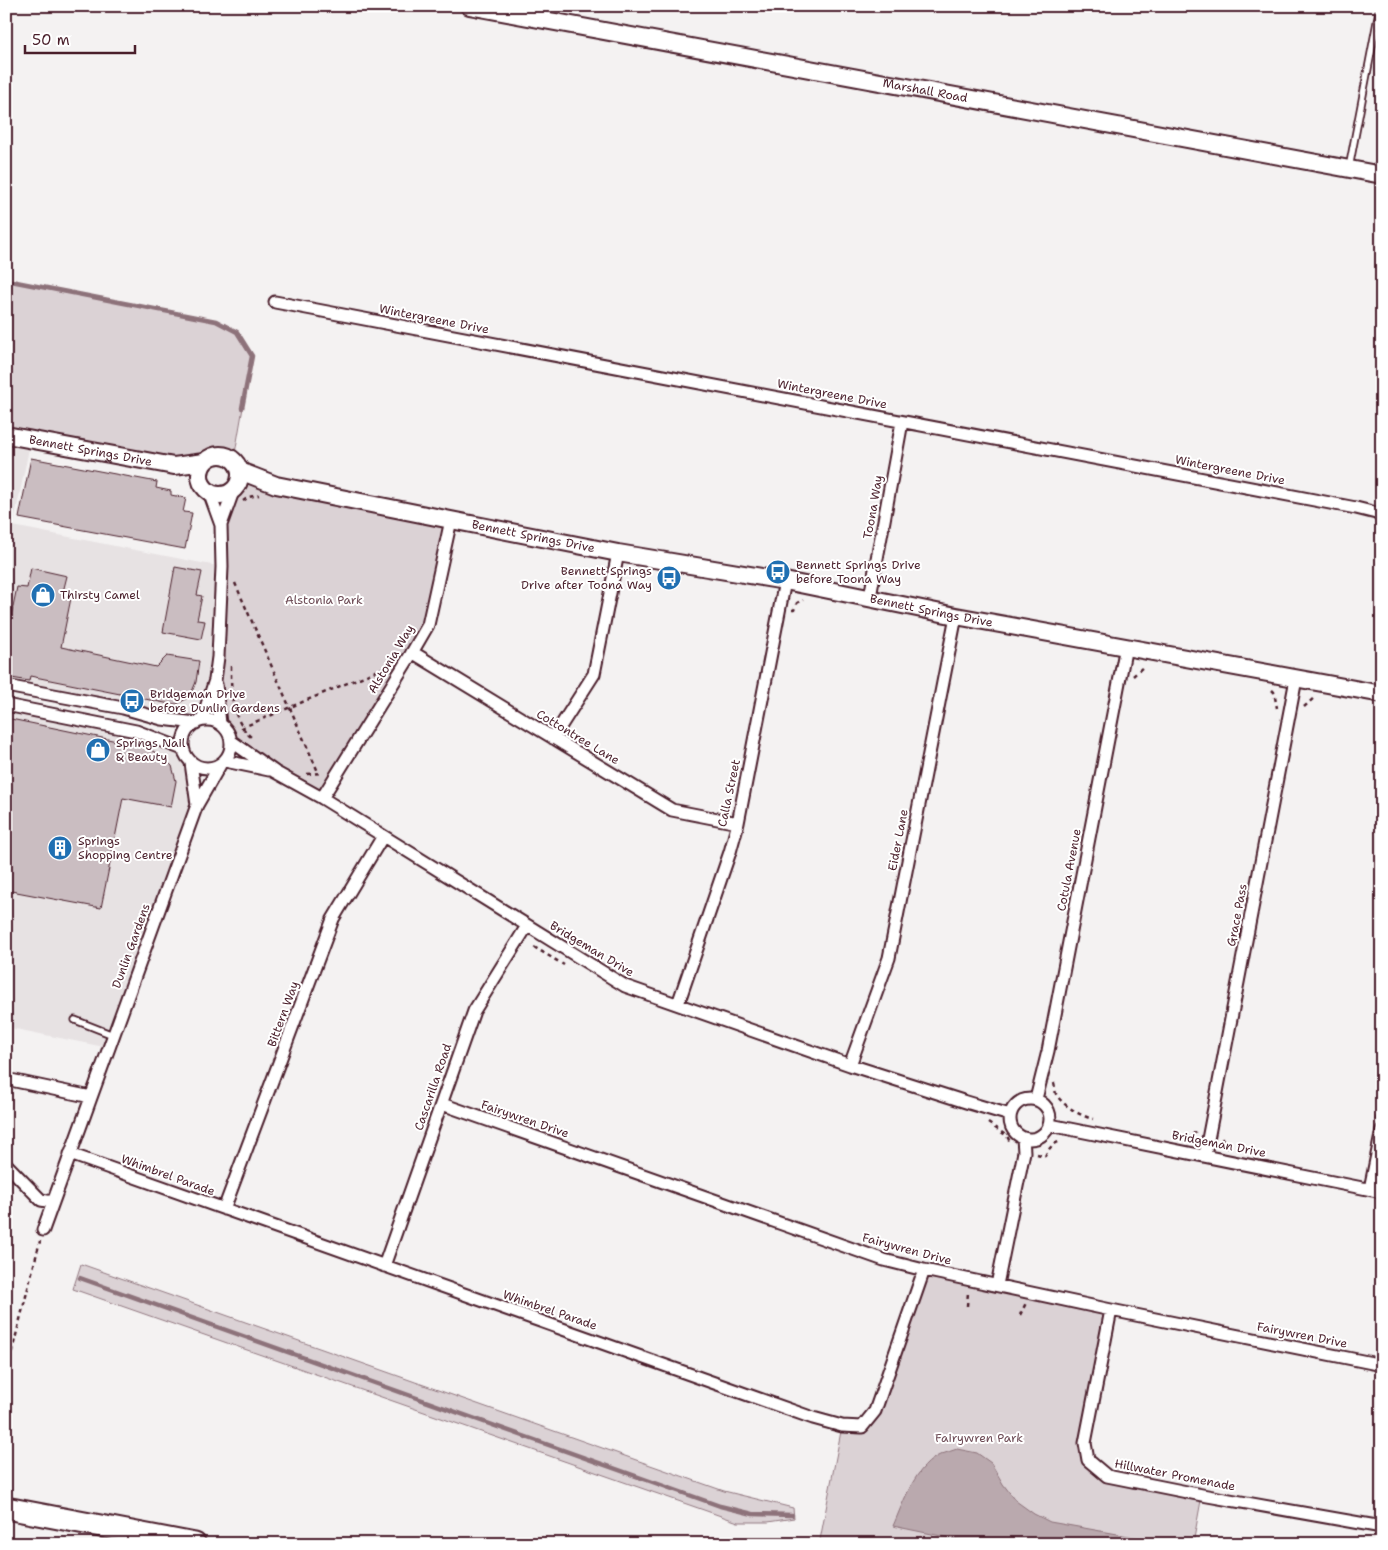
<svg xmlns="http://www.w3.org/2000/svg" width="1388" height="1550" font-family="'Shantell Sans',sans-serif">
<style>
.built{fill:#e7e2e3}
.green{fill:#dbd2d5;stroke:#927880}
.water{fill:#baa9ae;stroke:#8d727a}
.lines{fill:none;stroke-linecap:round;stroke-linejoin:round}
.stream{stroke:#8d727a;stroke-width:4.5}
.building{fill:#cabdc1;stroke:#4a1f2b}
.lane-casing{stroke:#4a1f2b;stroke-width:9}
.street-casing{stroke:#4a1f2b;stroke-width:15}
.secondary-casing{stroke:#4a1f2b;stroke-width:20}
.highway-casing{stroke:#4a1f2b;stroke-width:25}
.path{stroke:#4a1f2b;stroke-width:2.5;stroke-dasharray:4 4;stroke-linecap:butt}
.lane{stroke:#fff;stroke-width:5.5}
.street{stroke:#fff;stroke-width:11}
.secondary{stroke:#fff;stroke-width:16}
.highway{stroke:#fff;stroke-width:21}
.labels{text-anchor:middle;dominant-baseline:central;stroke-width:4;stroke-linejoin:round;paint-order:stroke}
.street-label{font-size:12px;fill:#4a1f2b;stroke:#fff}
.poi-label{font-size:12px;fill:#4a1f2b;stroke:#fff;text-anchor:start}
.park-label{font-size:12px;fill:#6e4c56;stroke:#fff}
</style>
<rect width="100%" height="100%" fill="#f4f2f2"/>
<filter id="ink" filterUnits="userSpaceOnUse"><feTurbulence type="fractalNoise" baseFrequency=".02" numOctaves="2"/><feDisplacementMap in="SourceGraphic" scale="10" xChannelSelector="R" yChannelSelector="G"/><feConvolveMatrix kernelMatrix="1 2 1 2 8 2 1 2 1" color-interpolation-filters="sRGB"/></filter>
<g filter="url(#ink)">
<!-- built -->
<path class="built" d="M6,435L31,439L13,526L222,567L219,653L202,720L6,686Z
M6,705L136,731L183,749L185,757L191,763L197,805L109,1048L6,1027Z"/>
<!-- green -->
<path class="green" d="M6,280L216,321L237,332L252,356L234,459C223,453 213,454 204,462L6,435Z
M238,484L276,485L451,520L428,625L322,798L231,741L229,734L220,724L221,525L234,489Z
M81,1264L724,1491L793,1508L794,1518L768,1522H738L73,1289Z
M924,1270L1111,1310L1088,1460L1107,1476L1202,1495L1193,1544H841L820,1540L842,1426L862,1427L875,1411Z"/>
<!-- water -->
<path class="water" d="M957,1449L977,1453L991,1463L1003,1484L1016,1501L1034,1514L1050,1522L1140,1538L1153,1544H980L893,1526C904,1501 915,1465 942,1454C947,1452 952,1451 957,1449Z"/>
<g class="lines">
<!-- stream -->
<path class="stream" d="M6,280L216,321L237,332L252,356L242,408
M80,1278L720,1506L753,1514L792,1515"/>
</g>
<!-- building -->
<path class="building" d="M31,458L157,482L156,488L171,491V495L186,498L183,512L192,513L185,549L19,518Z
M175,567L202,572L197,595L202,596L197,620L205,621L201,639L163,632Z
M31,568L67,576L62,596L71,598L61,647L156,667L167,656L199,661L196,682L191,694L186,699L177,704H170L30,676L29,681L6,677V640L17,587L27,588Z
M6,718L146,747L163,757L172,766L176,781L171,807L123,798L101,908L6,890Z"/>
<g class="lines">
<defs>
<path id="lane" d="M1349,168L1380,6
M75,1020L113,1035"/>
<path id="street" d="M275,302L1356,508L1376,513L1382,517
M221,525L234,489
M870,597L902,422
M412,652L672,810L738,823
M216,684L220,724
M6,686L123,708L162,719L196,723
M6,705L136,731L183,749
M183 744a24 24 0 1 1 48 0a24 24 0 1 1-48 0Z
M202,720L215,680L218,657L222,567L221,525L209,492
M553,738L594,674L618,553
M231,741L275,772L322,798L625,986L850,1065L966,1102L1010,1115
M225,761L269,770
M191,763L197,805
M322,798L410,656L428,625L451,520
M678,1004L730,852L738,823L785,581
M850,1065L889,958L956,616
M6,1079L91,1097
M1010 1119a20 20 0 1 1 40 0a20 20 0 1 1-40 0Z
M1036,1099L1048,1051L1126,646
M442,1104L884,1260L924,1270L1111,1310L1382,1365
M1050,1125L1382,1192
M70,1154L813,1418L842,1426L862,1427L875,1411L924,1270
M1205,1155L1296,679
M6,1164L41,1200L53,1202
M1370,1189L1382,1130
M224,1209L333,919L383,836
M43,1230L197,805L220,765
M384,1266L474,1011L527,926
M997,1285L1024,1152L1023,1138
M1111,1310L1085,1443L1088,1460L1107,1476L1202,1495L1382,1527"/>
<g id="secondary">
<path id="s1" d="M469,6L1382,175"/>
<path id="s2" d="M6,435L174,466L204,462"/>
<circle cx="220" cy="475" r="20"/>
<path id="s3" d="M240,471L276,485L451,520L618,553L785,581L956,616L1382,694"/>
</g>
<path id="highway" d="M6,1508L195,1544"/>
</defs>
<!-- lane casing -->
<use href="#lane" class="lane-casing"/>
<!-- street casing -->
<use href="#street" class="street-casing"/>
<!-- secondary casing -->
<use href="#secondary" class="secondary-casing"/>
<!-- highway casing -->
<use href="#highway" class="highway-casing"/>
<!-- path -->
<path class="path" d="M243,501L249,497L259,495
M235,583L319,774
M792,610H794L797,603L803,600
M231,666C231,692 231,719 251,737
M1133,676L1144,666
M1272,690L1274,692L1277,708
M1304,707L1315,697
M241,728L390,665
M307,774L322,773
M534,947L564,965
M1054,1083C1055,1086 1055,1091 1056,1094C1063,1106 1081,1116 1093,1119
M1376,1120L1382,1088
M988,1123L1007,1136L1010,1142
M1186,1138L1191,1137L1197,1130
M1222,1138L1225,1146L1228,1147
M1037,1154L1045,1156C1049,1148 1053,1143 1062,1141
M967,1306L968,1292
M1020,1315L1026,1303
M6,1367L10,1359L40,1241"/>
<!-- lane -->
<use href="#lane" class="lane"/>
<!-- street -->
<use href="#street" class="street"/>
<!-- secondary -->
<use href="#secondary" class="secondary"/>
<!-- highway -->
<use href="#highway" class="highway"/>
</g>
</g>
<!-- icons -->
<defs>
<symbol id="bus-disc" viewBox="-11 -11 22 22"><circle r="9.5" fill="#1f6fb2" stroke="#fff"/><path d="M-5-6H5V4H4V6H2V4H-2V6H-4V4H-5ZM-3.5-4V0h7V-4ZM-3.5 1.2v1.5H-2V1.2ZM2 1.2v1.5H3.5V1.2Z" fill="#fff"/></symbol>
<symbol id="shop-disc" viewBox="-11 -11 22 22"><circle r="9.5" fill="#1f6fb2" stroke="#fff"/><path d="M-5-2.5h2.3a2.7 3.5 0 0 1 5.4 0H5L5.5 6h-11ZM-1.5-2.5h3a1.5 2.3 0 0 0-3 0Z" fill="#fff"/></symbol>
<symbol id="building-disc" viewBox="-11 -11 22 22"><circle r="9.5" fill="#1f6fb2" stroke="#fff"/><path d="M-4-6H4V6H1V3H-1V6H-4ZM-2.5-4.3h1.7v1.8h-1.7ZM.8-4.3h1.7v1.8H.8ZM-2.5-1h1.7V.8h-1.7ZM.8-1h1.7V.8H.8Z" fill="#fff"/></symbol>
</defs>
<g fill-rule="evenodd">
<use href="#bus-disc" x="764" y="558" width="28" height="28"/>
<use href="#bus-disc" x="655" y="564" width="28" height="28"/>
<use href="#shop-disc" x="29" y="581" width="28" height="28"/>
<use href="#bus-disc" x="118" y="687" width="28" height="28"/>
<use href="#shop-disc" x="84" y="736" width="28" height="28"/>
<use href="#building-disc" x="46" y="834" width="28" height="28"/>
</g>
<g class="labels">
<!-- street labels -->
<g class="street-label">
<text stroke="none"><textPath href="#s1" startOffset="464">Marshall Road</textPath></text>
<text transform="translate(434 319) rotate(11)">Wintergreene Drive</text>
<text transform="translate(832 394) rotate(11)">Wintergreene Drive</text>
<text stroke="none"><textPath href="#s2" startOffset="86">Bennett Springs Drive</textPath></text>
<text transform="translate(1230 470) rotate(11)">Wintergreene Drive</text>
<text transform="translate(873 507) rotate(-80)">Toona Way</text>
<text stroke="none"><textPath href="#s3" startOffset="301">Bennett Springs Drive</textPath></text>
<text stroke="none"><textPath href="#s3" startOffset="706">Bennett Springs Drive</textPath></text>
<text transform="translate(391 659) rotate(-59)">Alstonia Way</text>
<text transform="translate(578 737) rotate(31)">Cottontree Lane</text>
<text transform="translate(729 793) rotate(-78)">Calla Street</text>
<text transform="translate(898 840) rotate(-79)">Eider Lane</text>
<text transform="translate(1069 870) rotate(-79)">Cotula Avenue</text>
<text transform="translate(1237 915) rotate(-79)">Grace Pass</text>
<text transform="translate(131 946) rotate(-70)">Dunlin Gardens</text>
<text transform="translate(592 949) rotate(31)">Bridgeman Drive</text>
<text transform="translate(283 1014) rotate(-70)">Bittern Way</text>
<text transform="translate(433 1087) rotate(-71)">Cascarilla Road</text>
<text transform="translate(525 1119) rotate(19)">Fairywren Drive</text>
<text transform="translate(1219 1144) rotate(11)">Bridgeman Drive</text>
<text transform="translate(168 1175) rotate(20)">Whimbrel Parade</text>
<text transform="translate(907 1249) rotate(15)">Fairywren Drive</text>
<text transform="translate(550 1310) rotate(19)">Whimbrel Parade</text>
<text transform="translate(1302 1335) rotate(11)">Fairywren Drive</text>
<text transform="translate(1175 1475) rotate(11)">Hillwater Promenade</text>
</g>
<!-- poi labels -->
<g class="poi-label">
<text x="796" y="565">Bennett Springs Drive<tspan x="796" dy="14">before Toona Way</tspan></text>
<text x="652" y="571" text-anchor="end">Bennett Springs<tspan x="652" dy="14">Drive after Toona Way</tspan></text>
<text x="60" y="595">Thirsty Camel</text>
<text x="150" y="694">Bridgeman Drive<tspan x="150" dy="14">before Dunlin Gardens</tspan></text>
<text x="116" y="743">Springs Nail<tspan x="116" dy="14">&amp; Beauty</tspan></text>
<text x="78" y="841">Springs<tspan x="78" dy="14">Shopping Centre</tspan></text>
</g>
<!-- park labels -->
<g class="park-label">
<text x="324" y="600">Alstonia Park</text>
<text x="979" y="1438">Fairywren Park</text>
</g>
</g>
<!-- margin -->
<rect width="1388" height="1550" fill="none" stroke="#fff" stroke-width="25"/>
<rect x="12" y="12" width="1363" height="1525" fill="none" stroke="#4a1f2b" stroke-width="2" filter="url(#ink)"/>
<!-- scale -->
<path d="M25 45v8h110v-8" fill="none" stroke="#4a1f2b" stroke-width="2.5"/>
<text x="32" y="45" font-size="15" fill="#4a1f2b" stroke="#ffffff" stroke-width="4" paint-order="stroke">50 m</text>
</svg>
